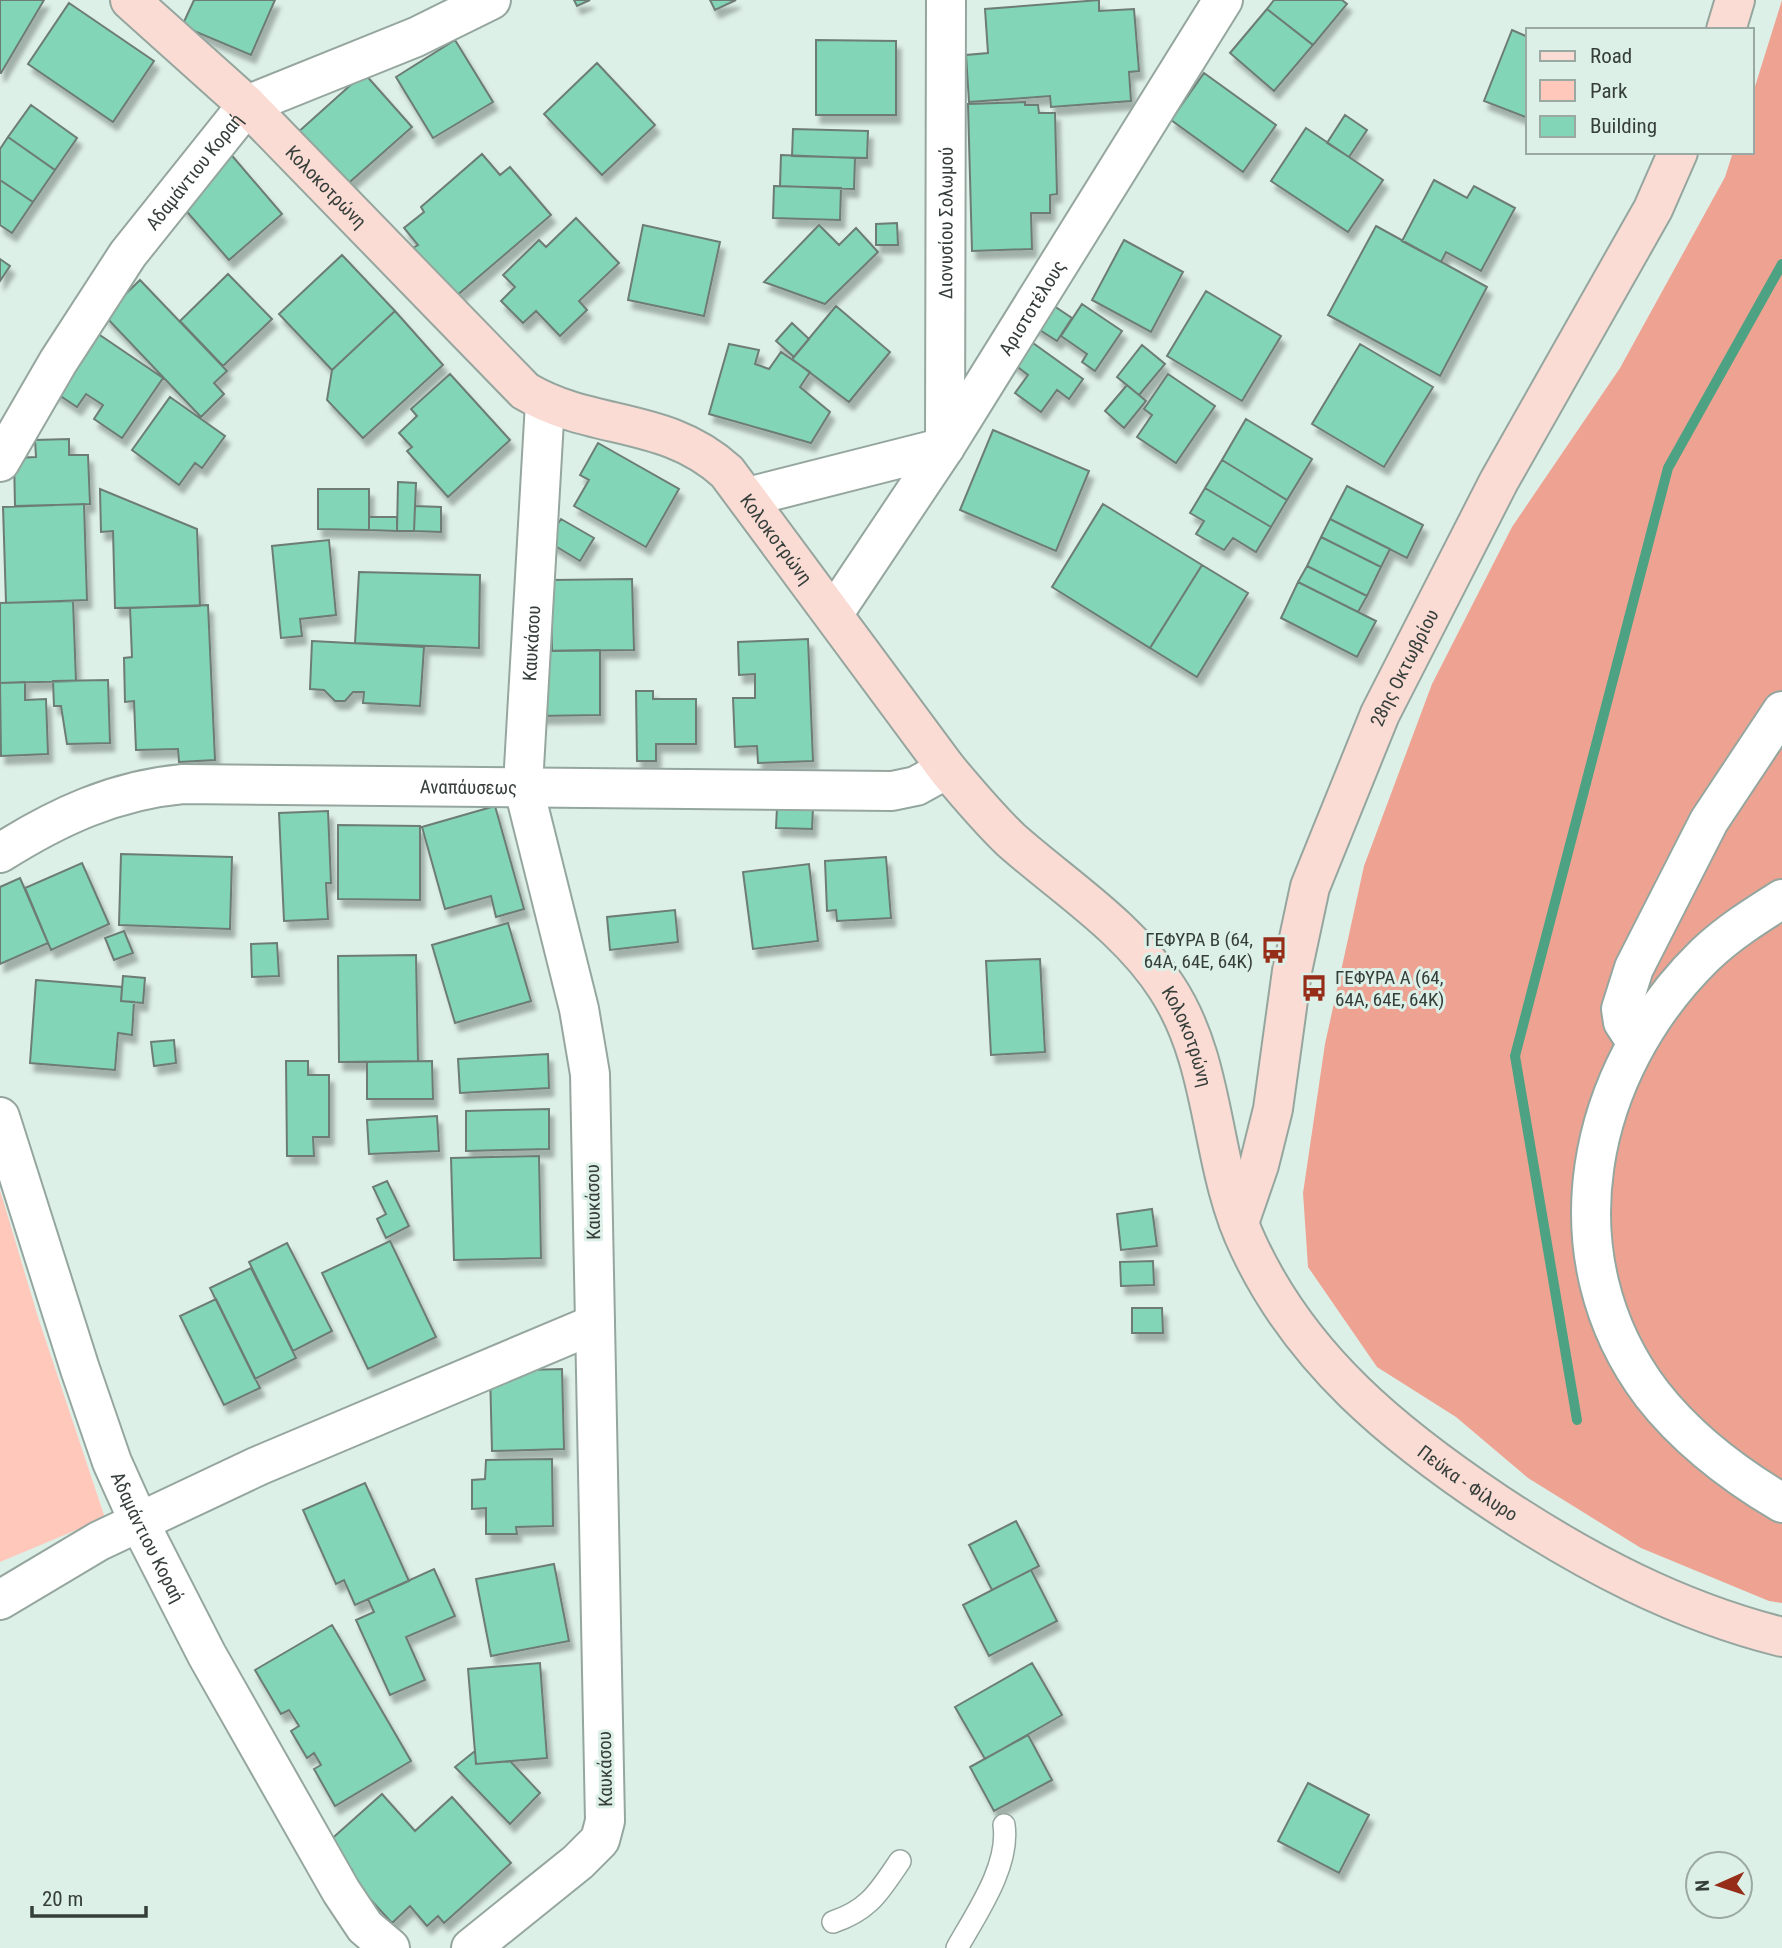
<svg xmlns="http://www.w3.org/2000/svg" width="1782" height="1948" font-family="'Roboto Condensed',sans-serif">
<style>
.green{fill:#ffc8bb}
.forest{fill:#eea392}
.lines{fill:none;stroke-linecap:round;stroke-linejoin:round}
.stream{stroke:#4ea284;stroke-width:10}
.building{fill:#82d5b6;stroke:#6d7d76;stroke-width:2;filter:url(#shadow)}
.lane-casing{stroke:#95a69f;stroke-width:24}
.street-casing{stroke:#95a69f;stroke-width:42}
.secondary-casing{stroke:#95a69f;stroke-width:42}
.lane{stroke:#fff;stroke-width:21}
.street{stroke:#fff;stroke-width:38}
.secondary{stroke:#fadcd5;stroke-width:38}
.labels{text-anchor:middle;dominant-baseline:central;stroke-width:6;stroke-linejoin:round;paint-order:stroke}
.street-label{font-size:19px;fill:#363e3a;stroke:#ddf0e8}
.poi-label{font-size:19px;fill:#363e3a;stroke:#ddf0e8;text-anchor:end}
</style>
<defs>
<filter id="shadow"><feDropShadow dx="4.5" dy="8" stdDeviation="2" flood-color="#0004"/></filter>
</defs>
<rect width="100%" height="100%" fill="#ddf0e8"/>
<!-- green -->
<path class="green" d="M0,1190L38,1317L105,1518L0,1562Z"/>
<!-- forest -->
<path class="forest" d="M1782,0V1603L1769,1601L1641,1548L1528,1478L1456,1417L1377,1367L1308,1267L1303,1193L1325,1044L1364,866L1432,684L1512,527L1620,368L1725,177L1733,152H1752V96Z"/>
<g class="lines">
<!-- stream -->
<path class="stream" d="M1577,1420L1515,1056L1668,468L1782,264"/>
</g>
<!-- building -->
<path class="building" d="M0,0H44L1,73H0Z
M194,0H275L251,55L182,26Z
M574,0H590L577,6Z
M710,0H736L715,10Z
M1099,0V11L1134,9L1139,71L1129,72L1131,101L1051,107L1050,96L969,102L966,55L988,53L985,9Z
M1274,0H1342L1347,4L1313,45L1267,9Z
M69,3L154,61L113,122L28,64Z
M1267,9L1313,45L1274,91L1230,53Z
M1512,30L1528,37V118L1484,101Z
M455,40L493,102L433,138L396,77Z
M816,40L896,41V115H816Z
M597,63L655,125L602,175L544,114Z
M364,73L412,127L343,188L296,134Z
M1204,73L1276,125L1243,172L1171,120Z
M1025,102V105H1038L1039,113H1055L1057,194L1050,195V213H1031L1032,249L972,251L968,104Z
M31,105L77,138L55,170L8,137Z
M1345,115L1367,130L1349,157L1327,143Z
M1306,128L1383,180L1348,232L1271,181Z
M793,129L868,131L867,158L792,156Z
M8,137L55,170L33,202L0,180V149Z
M228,151L282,214L229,260L175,198Z
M482,154L500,175L510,167L551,215L455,297L413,248L418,245L404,228L424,212L421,207Z
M781,155L855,158L854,189L780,186Z
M0,180L33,202L12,233L0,225Z
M1434,180L1467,198L1474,186L1515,208L1481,271L1446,252L1441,262L1402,241Z
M774,186L841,188L840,220L773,218Z
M576,218L619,263L579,301L587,310L560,336L536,311L523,323L501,301L515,287L503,275L539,240L546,247Z
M897,223L898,245H876V224Z
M643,225L720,242L704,316L628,300Z
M819,225L839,245L856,228L878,252L825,304L764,282Z
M1376,226L1487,287L1440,376L1328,315Z
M1124,240L1183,272L1151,332L1092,300Z
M342,255L395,311L332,370L279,314Z
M0,259L10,266L0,281Z
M228,274L272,319L223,366L180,321Z
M140,280L227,371L214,383L224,394L201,417L104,315Z
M1206,291L1281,336L1242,401L1167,356Z
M1048,302L1072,318L1057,341L1032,325Z
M1082,304L1122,331L1095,371L1082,362L1087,354L1061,336Z
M836,306L890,352L849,402L792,359Z
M395,311L443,365L363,438L327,400L332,370Z
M792,323L809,339L794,357L776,341Z
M91,329L163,378L122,438L94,419L103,405L86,394L77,407L50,389Z
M1026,338L1083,379L1069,399L1057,390L1041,412L1015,393L1028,375L1010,361Z
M729,344L759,350L755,364L769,369L781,352L810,372L800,387L830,412L811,443L709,414Z
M1360,344L1433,387L1384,467L1312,424Z
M1142,345L1165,364L1139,395L1117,377Z
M450,374L510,440L448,497L407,451L412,447L399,433L417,416L411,409Z
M1168,374L1215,406L1176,463L1137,437L1152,415L1144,409Z
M1127,385L1146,401L1124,428L1105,411Z
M170,397L225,436L202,468L195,463L179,485L132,450Z
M1246,419L1312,459L1287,500L1222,460Z
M993,430L1089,471L1056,551L960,510Z
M69,439V455H88L90,504L15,506L14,458L36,457L35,440Z
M598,443L679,489L646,547L574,506L589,480L580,475Z
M1222,460L1287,500L1271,527L1205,488Z
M398,482L416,483L414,531H397Z
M1347,486L1423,525L1407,558L1330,519Z
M1205,488L1271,527L1256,552L1233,538L1224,550L1196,534L1204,521L1190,513Z
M100,489L197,529L200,606L115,608L113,531L101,532Z
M318,489H369V530L318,529Z
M84,504L87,600L6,603L3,507Z
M1103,504L1202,565L1150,648L1052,587Z
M415,506L441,507V532L414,531Z
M369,517H397V531L369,530Z
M561,519L594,538L580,561L547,541Z
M1330,519L1390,549L1381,567L1321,537Z
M1321,537L1381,567L1367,596L1307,566Z
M329,540L336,615L300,619L302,636L281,638L272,546Z
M1202,565L1248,593L1197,677L1150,648Z
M1307,566L1367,596L1358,612L1298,582Z
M359,572L480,575L479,648L355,643Z
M632,579L634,650L552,651L551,580Z
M1298,582L1376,621L1357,657L1281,618Z
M73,601L76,681L0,683V603Z
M208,605L215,760L179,762L178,749L136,750L134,701L125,702L124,658L132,657L130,608Z
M808,639L813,761L758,763L757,746L735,747L733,698H755V674L739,675L738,642Z
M312,641L424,647L420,706L363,703L364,692H353L345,701H335L324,690L310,689Z
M600,650V715L536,716L535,651Z
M108,680L110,743L67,744L61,706H54L53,681Z
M25,682V700L46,699L48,754L1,756L0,683Z
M636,691H653V699H696V744H656V761H637Z
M495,806L524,909L496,917L491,896L445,909L422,827Z
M777,807L813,808L812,829L776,828Z
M328,811L331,883H326L328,919L284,921L279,813Z
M338,825L420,826V900L338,899Z
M121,854L232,857L230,929L119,925Z
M886,857L891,918L837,921L836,910L827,911L825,861Z
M82,863L109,924L51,950L25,888Z
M809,864L818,941L753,949L743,872Z
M20,878L48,943L0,964V887Z
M675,910L678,942L610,950L607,917Z
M508,923L531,1001L455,1023L432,945Z
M124,931L133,953L114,960L105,938Z
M277,943L279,976L252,977L251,944Z
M416,955L418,1061L339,1062L338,956Z
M1040,959L1045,1052L991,1055L986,961Z
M123,976L145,978L143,1003L121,1001Z
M36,980L122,987L121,1001L134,1002L132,1035L118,1033L115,1070L30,1063Z
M174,1040L176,1063L154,1066L151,1042Z
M548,1054L549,1088L460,1093L458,1059Z
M286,1061H308V1075H329V1137H313L314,1156H287Z
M432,1061L433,1099H367V1062Z
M549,1109V1149L466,1151V1111Z
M437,1116L439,1151L369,1154L367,1120Z
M539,1156L541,1258L454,1260L451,1158Z
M387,1181L409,1226L386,1238L377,1219L386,1214L373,1187Z
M1152,1209L1157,1246L1121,1250L1117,1214Z
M390,1241L436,1337L368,1369L322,1273Z
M287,1243L332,1331L293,1351L249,1262Z
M1153,1261L1154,1285L1121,1286L1120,1262Z
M251,1268L296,1358L255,1379L210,1288Z
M216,1299L260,1388L224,1405L180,1316Z
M1132,1308H1162L1163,1333H1132Z
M562,1369L564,1449L492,1451L490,1371Z
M552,1459L553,1526L516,1527L517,1534H486V1508L472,1509V1480L485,1479L486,1460Z
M365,1483L409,1581L355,1605L344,1580L336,1584L303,1510Z
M1016,1521L1039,1566L992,1590L969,1545Z
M554,1564L569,1641L491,1656L476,1579Z
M434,1569L455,1616L406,1637L425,1680L390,1695L356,1620L374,1612L368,1599Z
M1031,1570L1057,1621L989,1656L963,1605Z
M332,1625L411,1761L335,1806L314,1769L321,1765L314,1753L307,1758L291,1731L299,1726L289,1710L281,1714L255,1670Z
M540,1663L547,1758L476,1764L468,1669Z
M1032,1663L1062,1715L985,1759L955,1707Z
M1028,1735L1052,1780L994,1811L970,1767Z
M475,1751L476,1764L510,1761L540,1793L510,1824L455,1767Z
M1308,1783L1369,1815L1339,1873L1278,1841Z
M382,1794L415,1831L452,1797L511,1863L444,1923L438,1916L427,1926L410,1906L392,1923L347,1874L352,1870L327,1843Z"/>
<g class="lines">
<defs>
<path id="lane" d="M833,1922C869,1910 879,1892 900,1861
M957,1948C976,1914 1010,1866 1004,1825"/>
<g id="street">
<path id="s1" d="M945,447L946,0"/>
<path id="s2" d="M0,462L58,362L128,254L247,105L416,37L491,0"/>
<path d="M748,497L945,447"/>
<path id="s3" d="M834,613L945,447L1223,0"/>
<path id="s4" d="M0,853C57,817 115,790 183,784L892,791L916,786L947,769"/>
<path d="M1782,899C1755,916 1728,933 1705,955C1586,1071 1547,1255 1652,1394C1687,1439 1733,1474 1782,1503"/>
<path d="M1636,1042L1623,1022L1621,1009L1634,968L1709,821L1782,711"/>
<path id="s5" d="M0,1117L80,1369L112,1462L139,1522L207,1655L341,1891L365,1927L390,1948"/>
<path d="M0,1600L99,1541L258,1466L595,1324"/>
<path id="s6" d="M471,1948L578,1862L600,1840L605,1821L590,1074L579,1009L523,785L545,403"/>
</g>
<g id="secondary">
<path id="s7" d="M130,0L247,105L525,391C592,431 666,416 727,472L947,769C968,794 988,818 1011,840C1064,887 1128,927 1167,988C1218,1066 1209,1164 1249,1247C1302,1360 1394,1435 1496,1503C1585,1562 1678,1611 1782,1637"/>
<path d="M1726,30L1735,0"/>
<path id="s8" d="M1239,1223L1259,1165L1273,1109L1292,971L1310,887L1380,714L1499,481L1653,209L1678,152"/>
</g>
</defs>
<!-- lane casing -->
<use href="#lane" class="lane-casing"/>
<!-- street casing -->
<use href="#street" class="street-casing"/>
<!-- secondary casing -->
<use href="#secondary" class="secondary-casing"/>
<!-- lane -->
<use href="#lane" class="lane"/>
<!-- street -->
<use href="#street" class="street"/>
<!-- secondary -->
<use href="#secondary" class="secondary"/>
</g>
<!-- icons -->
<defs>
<symbol id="bus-bare" viewBox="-9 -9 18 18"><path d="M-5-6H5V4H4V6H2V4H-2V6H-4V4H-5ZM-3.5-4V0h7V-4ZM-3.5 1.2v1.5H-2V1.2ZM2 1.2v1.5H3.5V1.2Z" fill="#962d18" stroke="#ddf0e8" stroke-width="2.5" paint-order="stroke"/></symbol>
</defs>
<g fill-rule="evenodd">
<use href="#bus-bare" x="1255" y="931" width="38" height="38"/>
<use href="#bus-bare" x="1295" y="969" width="38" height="38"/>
</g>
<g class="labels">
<!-- street labels -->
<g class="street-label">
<text stroke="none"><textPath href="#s2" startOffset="350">Αδαμάντιου Κοραή</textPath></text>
<text stroke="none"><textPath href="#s7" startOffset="271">Κολοκοτρώνη</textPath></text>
<text stroke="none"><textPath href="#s1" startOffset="224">Διονυσίου Σολωμού</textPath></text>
<text stroke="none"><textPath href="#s3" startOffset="364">Αριστοτέλους</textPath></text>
<text stroke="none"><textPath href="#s7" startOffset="859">Κολοκοτρώνη</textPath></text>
<text stroke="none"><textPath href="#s6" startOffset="1374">Καυκάσου</textPath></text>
<text stroke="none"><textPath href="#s8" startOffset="583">28ης Οκτωβρίου</textPath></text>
<text stroke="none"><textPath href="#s4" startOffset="483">Αναπάυσεως</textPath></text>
<text stroke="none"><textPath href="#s7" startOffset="1510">Κολοκοτρώνη</textPath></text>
<text transform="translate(593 1202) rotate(-91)">Καυκάσου</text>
<text stroke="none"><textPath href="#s7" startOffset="2056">Πεύκα - Φίλυρο</textPath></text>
<text stroke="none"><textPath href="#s5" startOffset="446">Αδαμάντιου Κοραή</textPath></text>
<text transform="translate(605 1769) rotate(-91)">Καυκάσου</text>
</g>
<!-- poi labels -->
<g class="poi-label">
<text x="1253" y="939">ΓΕΦΥΡΑ B (64,<tspan x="1253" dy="22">64Α, 64Ε, 64Κ)</tspan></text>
<text x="1335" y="977" text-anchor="start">ΓΕΦΥΡΑ A (64,<tspan x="1335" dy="22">64Α, 64Ε, 64Κ)</tspan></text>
</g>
</g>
<!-- legend -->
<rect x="1526" y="28" width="228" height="126" fill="#ddf0e8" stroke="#9aa9a2" stroke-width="2"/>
<rect x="1540" y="51" width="35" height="10" fill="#fadcd5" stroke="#9aa9a2" stroke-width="2"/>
<text x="1590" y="63" font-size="21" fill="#363e3a">Road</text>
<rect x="1540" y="80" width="35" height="21" fill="#ffc8bb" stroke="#9aa9a2" stroke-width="2"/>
<text x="1590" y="98" font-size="21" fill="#363e3a">Park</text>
<rect x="1540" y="116" width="35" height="21" fill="#82d5b6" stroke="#9aa9a2" stroke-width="2"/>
<text x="1590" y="133" font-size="21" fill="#363e3a">Building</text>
<!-- north arrow -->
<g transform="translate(1719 1885) rotate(267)"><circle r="33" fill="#ddf0e8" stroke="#9aa9a2" stroke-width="2"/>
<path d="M0-5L12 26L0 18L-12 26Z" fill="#962d18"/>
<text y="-10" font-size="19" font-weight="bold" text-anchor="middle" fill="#363e3a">N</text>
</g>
<!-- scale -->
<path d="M32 1906v10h114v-10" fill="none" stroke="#363e3a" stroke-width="3.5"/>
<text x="42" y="1906" font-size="21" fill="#363e3a" stroke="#ddf0e8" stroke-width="5" paint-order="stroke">20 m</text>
</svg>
